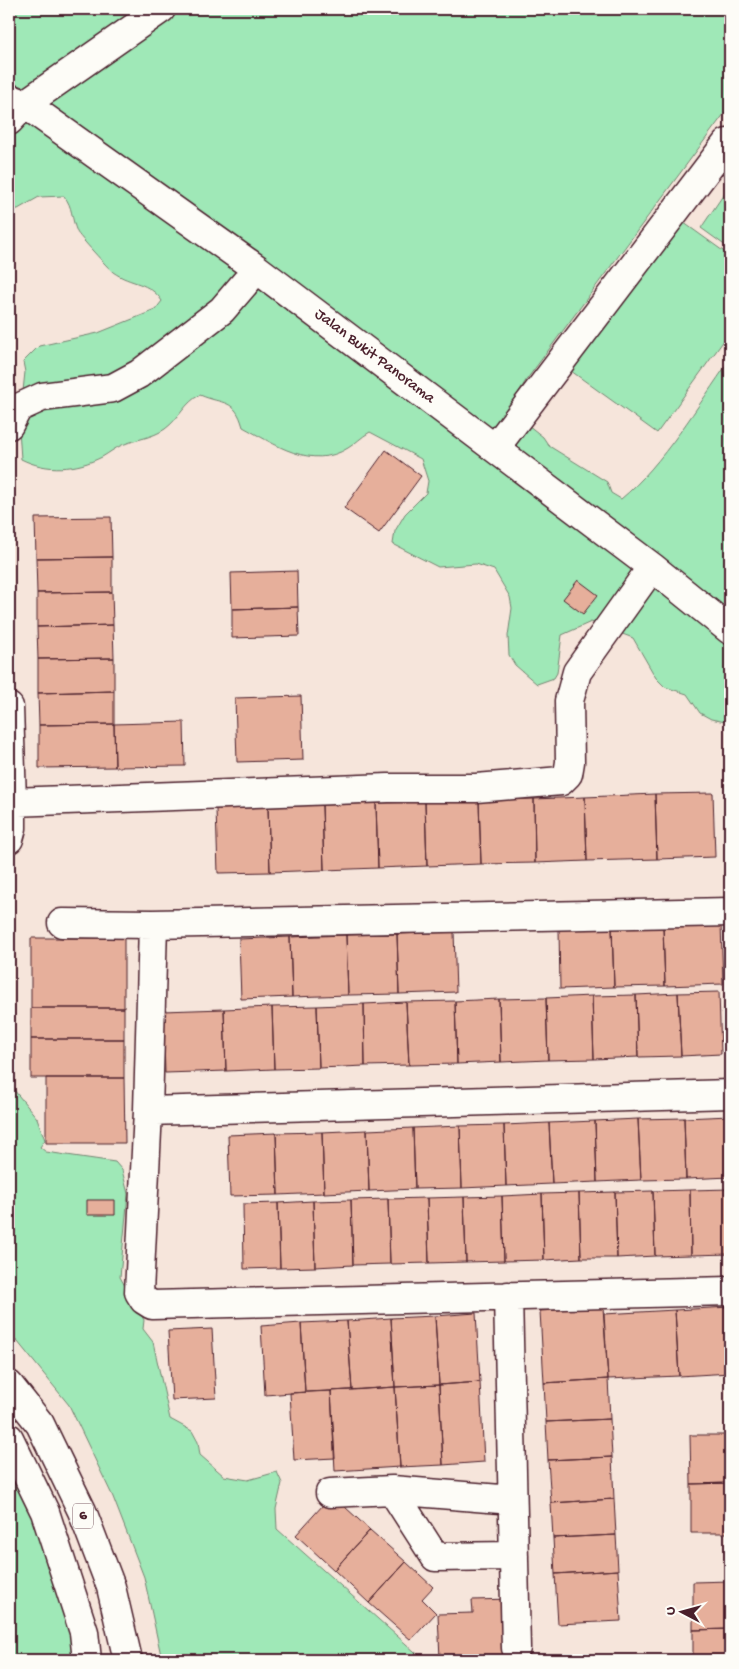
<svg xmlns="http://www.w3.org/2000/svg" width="739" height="1669" font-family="'Gochi Hand',sans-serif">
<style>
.green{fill:#9fe8b7;stroke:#748471}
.building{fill:#e6af9b;stroke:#4a1f2b}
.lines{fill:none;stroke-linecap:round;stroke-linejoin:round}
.minor-casing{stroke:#4a1f2b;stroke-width:31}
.highway-casing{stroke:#4a1f2b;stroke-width:31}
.minor{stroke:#fdfcf7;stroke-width:28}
.highway{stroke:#fdfcf7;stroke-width:28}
.labels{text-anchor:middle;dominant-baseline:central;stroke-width:5;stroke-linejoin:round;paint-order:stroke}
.shield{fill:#fdfcf7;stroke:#806168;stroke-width:1}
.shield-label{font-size:15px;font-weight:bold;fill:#4a1f2b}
.street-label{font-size:16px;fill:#4a1f2b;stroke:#fdfcf7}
</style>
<rect width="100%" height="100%" fill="#f6e5db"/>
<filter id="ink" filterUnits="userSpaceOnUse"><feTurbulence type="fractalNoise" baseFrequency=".02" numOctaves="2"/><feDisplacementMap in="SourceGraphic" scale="10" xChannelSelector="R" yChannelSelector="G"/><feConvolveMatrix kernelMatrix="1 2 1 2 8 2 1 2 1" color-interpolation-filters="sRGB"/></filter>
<g filter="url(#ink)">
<!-- green -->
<path class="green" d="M9,9H730V106L527,379L508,409L543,437L549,446L607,482L611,493L621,499C663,464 698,405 730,360V723L711,719L700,713L687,694L665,687L656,678L633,638L591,622L562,635L557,673L554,678L537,684L515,665L509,655L508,636L512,608L510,597L494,570L476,564L438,567L393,544L395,531L405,514L426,493L428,481L421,459L370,432C361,437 355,444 348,448C312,471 274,444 243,427C235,398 223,405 200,395C185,402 179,419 165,429C152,438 137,439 122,445C115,448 109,453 102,457C76,470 47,472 21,459L19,429L25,372L23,362L39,346L98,333L155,310L162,301C149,281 131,285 113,272C109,269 78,235 77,232C71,218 73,207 64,196L39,197L18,209L9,210Z
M730,185V249L701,228Z
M680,220L730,256V332L657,433L571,371Z
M9,1084L37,1118L45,1140L40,1147L46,1152L115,1162L122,1170L128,1194L120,1277L144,1320L143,1329L153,1342L170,1419L192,1431L198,1442L200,1455L224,1476L248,1480L277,1472L282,1483L276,1509L277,1529L424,1660H162L144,1577L113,1497L69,1405L9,1331Z
M9,1468L33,1517L71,1635L74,1660H9Z"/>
<!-- building -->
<path class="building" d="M386,450L421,476L379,533L344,508Z
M111,517L112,557L36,558L35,518Z
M112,557V592L37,593L36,558Z
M297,571L298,607L232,609L231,573Z
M578,580L598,595L583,614L563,599Z
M112,592L113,625L37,627V593Z
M298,607L299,636L232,638V609Z
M113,625L114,658L38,659L37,627Z
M114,658V691L38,693V659Z
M114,691V724L39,725L38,693Z
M301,696L303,760L237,762L235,698Z
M184,722L185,766L115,767L114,724Z
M114,724L115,767L39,768V725Z
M713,793L715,857L657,859L655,794Z
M655,794L657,859L587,861L585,797Z
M585,797L587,861L535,863L534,799Z
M534,799L535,863L481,864L479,800Z
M479,800L481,864L427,866L425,802Z
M425,802L427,866L378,868L376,803Z
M376,803L378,868L324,870L322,805Z
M322,805L324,870L270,872L268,807Z
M268,807L270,872L218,873L216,809Z
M721,924L723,984L665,986L663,926Z
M663,926L665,986L614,987L612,927Z
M612,927L614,987L560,989L559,929Z
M454,932L456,992L399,994L397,934Z
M397,934L399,994L348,995L346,935Z
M346,935L348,995L292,997L290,937Z
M290,937L292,997L241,999L239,939Z
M31,938H124V1008H31Z
M719,992L721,1054L681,1056L678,993Z
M678,993L681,1056L638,1057L636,995Z
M636,995L638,1057L594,1059L592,996Z
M592,996L594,1059L548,1060L546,998Z
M546,998L548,1060L501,1062L499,999Z
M499,999L501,1062L457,1064L455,1001Z
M455,1001L457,1064L409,1065L406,1002Z
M406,1002L409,1065L365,1066L364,1004Z
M364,1004L365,1066L319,1068L317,1006Z
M317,1006L319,1068L274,1069L272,1007Z
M272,1007L274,1069L226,1071L224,1009Z
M31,1008H124V1039H31Z
M224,1009L226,1071L165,1073L163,1011Z
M31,1039H124V1078H31Z
M46,1078H124L125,1143H46Z
M730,1116V1177L686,1179L684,1118Z
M684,1118L686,1179L641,1180L638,1119Z
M638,1119L641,1180L597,1182L595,1121Z
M595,1121L597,1182L552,1184L549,1123Z
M549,1123L552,1184L506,1186L504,1125Z
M504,1125L506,1186L462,1188L460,1126Z
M460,1126L462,1188L415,1189L413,1128Z
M413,1128L415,1189L369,1191L367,1130Z
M367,1130L369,1191L324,1193L322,1132Z
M322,1132L324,1193L278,1195L276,1133Z
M276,1133L278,1195L230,1196L228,1135Z
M730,1189V1254L691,1255L690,1190Z
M690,1190L691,1255L655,1256L653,1191Z
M653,1191L655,1256L617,1258L615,1192Z
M615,1192L617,1258H581L579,1193Z
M579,1193L581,1258L544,1260L542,1194Z
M542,1194L544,1260L504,1261L502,1196Z
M502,1196L504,1261L466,1262L464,1197Z
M464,1197L466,1262L429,1263L427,1198Z
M427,1198L429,1263L390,1264L388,1199Z
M388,1199L390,1264L353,1265L351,1200Z
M87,1200H115V1215H87Z
M351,1200L353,1265L315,1267L313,1201Z
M313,1201L315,1267L280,1268L278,1203Z
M278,1203L280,1268L244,1269L243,1204Z
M603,1307L608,1379L544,1383L540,1311Z
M730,1307V1373L679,1376L675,1310Z
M675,1310L679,1376L608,1379L604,1314Z
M476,1313L480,1382L439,1385L435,1316Z
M435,1316L439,1385L395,1387L391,1318Z
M391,1318L395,1387L352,1390L347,1321Z
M347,1321L352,1390L305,1392L301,1323Z
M301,1323L305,1392L265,1395L261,1326Z
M212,1329L216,1398L172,1400L168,1331Z
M608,1379L610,1419L546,1422L544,1383Z
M480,1382L484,1462L443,1465L439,1385Z
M439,1385L443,1465L400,1467L395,1387Z
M395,1387L400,1467L335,1471L331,1391Z
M331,1391L335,1458L294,1460L290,1393Z
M610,1419L612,1457L548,1460L546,1422Z
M690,1435H730V1483L691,1484Z
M612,1457L614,1499L551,1503L548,1460Z
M730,1483V1533H691V1484Z
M332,1495L370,1530L334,1570L296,1535Z
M614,1499L616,1535L553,1538L551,1503Z
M370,1530L406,1562L369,1603L334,1570Z
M616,1535L618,1570L555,1574L553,1538Z
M406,1562L433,1587L422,1599L436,1613L411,1640L369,1603Z
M618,1570L621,1621L558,1624L555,1574Z
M730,1581V1629L693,1630V1582Z
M512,1599L507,1656L440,1659L438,1614L473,1613L472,1600Z
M730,1629V1660H693V1630Z"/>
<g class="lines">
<defs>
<path id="minor" d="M9,98L25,104L257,269L652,567L730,630
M9,121L25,104L161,9
M9,425L18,408L42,397L113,388L139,374L222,310L257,269
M495,448L727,143
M9,707L12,802V828L9,839
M12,802L388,788H476L561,781L568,774L570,762L569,701L577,672L652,567
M62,923L153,924L730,912
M153,924L148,1111L139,1292L144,1300L152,1305L730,1291
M148,1111L730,1094
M508,1296L516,1648
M392,1490L435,1557L514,1556
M330,1493L392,1490L512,1500"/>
<path id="highway" d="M9,1385L40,1424L82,1511L111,1587L128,1660
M9,1438L45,1512L84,1632L87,1660"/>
</defs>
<!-- minor casing -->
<use href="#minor" class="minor-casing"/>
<!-- highway casing -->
<use href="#highway" class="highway-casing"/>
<!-- minor -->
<use href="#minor" class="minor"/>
<!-- highway -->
<use href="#highway" class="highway"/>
</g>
</g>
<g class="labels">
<!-- shield labels -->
<rect class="shield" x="73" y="1503.5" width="20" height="25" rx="4"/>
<g class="shield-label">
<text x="83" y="1516">6</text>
</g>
<!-- street labels -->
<g class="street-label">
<text transform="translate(374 357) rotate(37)">Jalan Bukit Panorama</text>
</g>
</g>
<!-- margin -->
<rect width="739" height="1669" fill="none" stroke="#fdfcf7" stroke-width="30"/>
<rect x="15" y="15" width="709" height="1639" fill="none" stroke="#4a1f2b" stroke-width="2" filter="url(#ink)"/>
<!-- north arrow -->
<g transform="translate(682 1612) rotate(276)" stroke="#fdfcf7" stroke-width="4" paint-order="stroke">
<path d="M0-4L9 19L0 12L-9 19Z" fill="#4a1f2b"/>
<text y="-8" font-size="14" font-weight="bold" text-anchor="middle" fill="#4a1f2b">U</text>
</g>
</svg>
